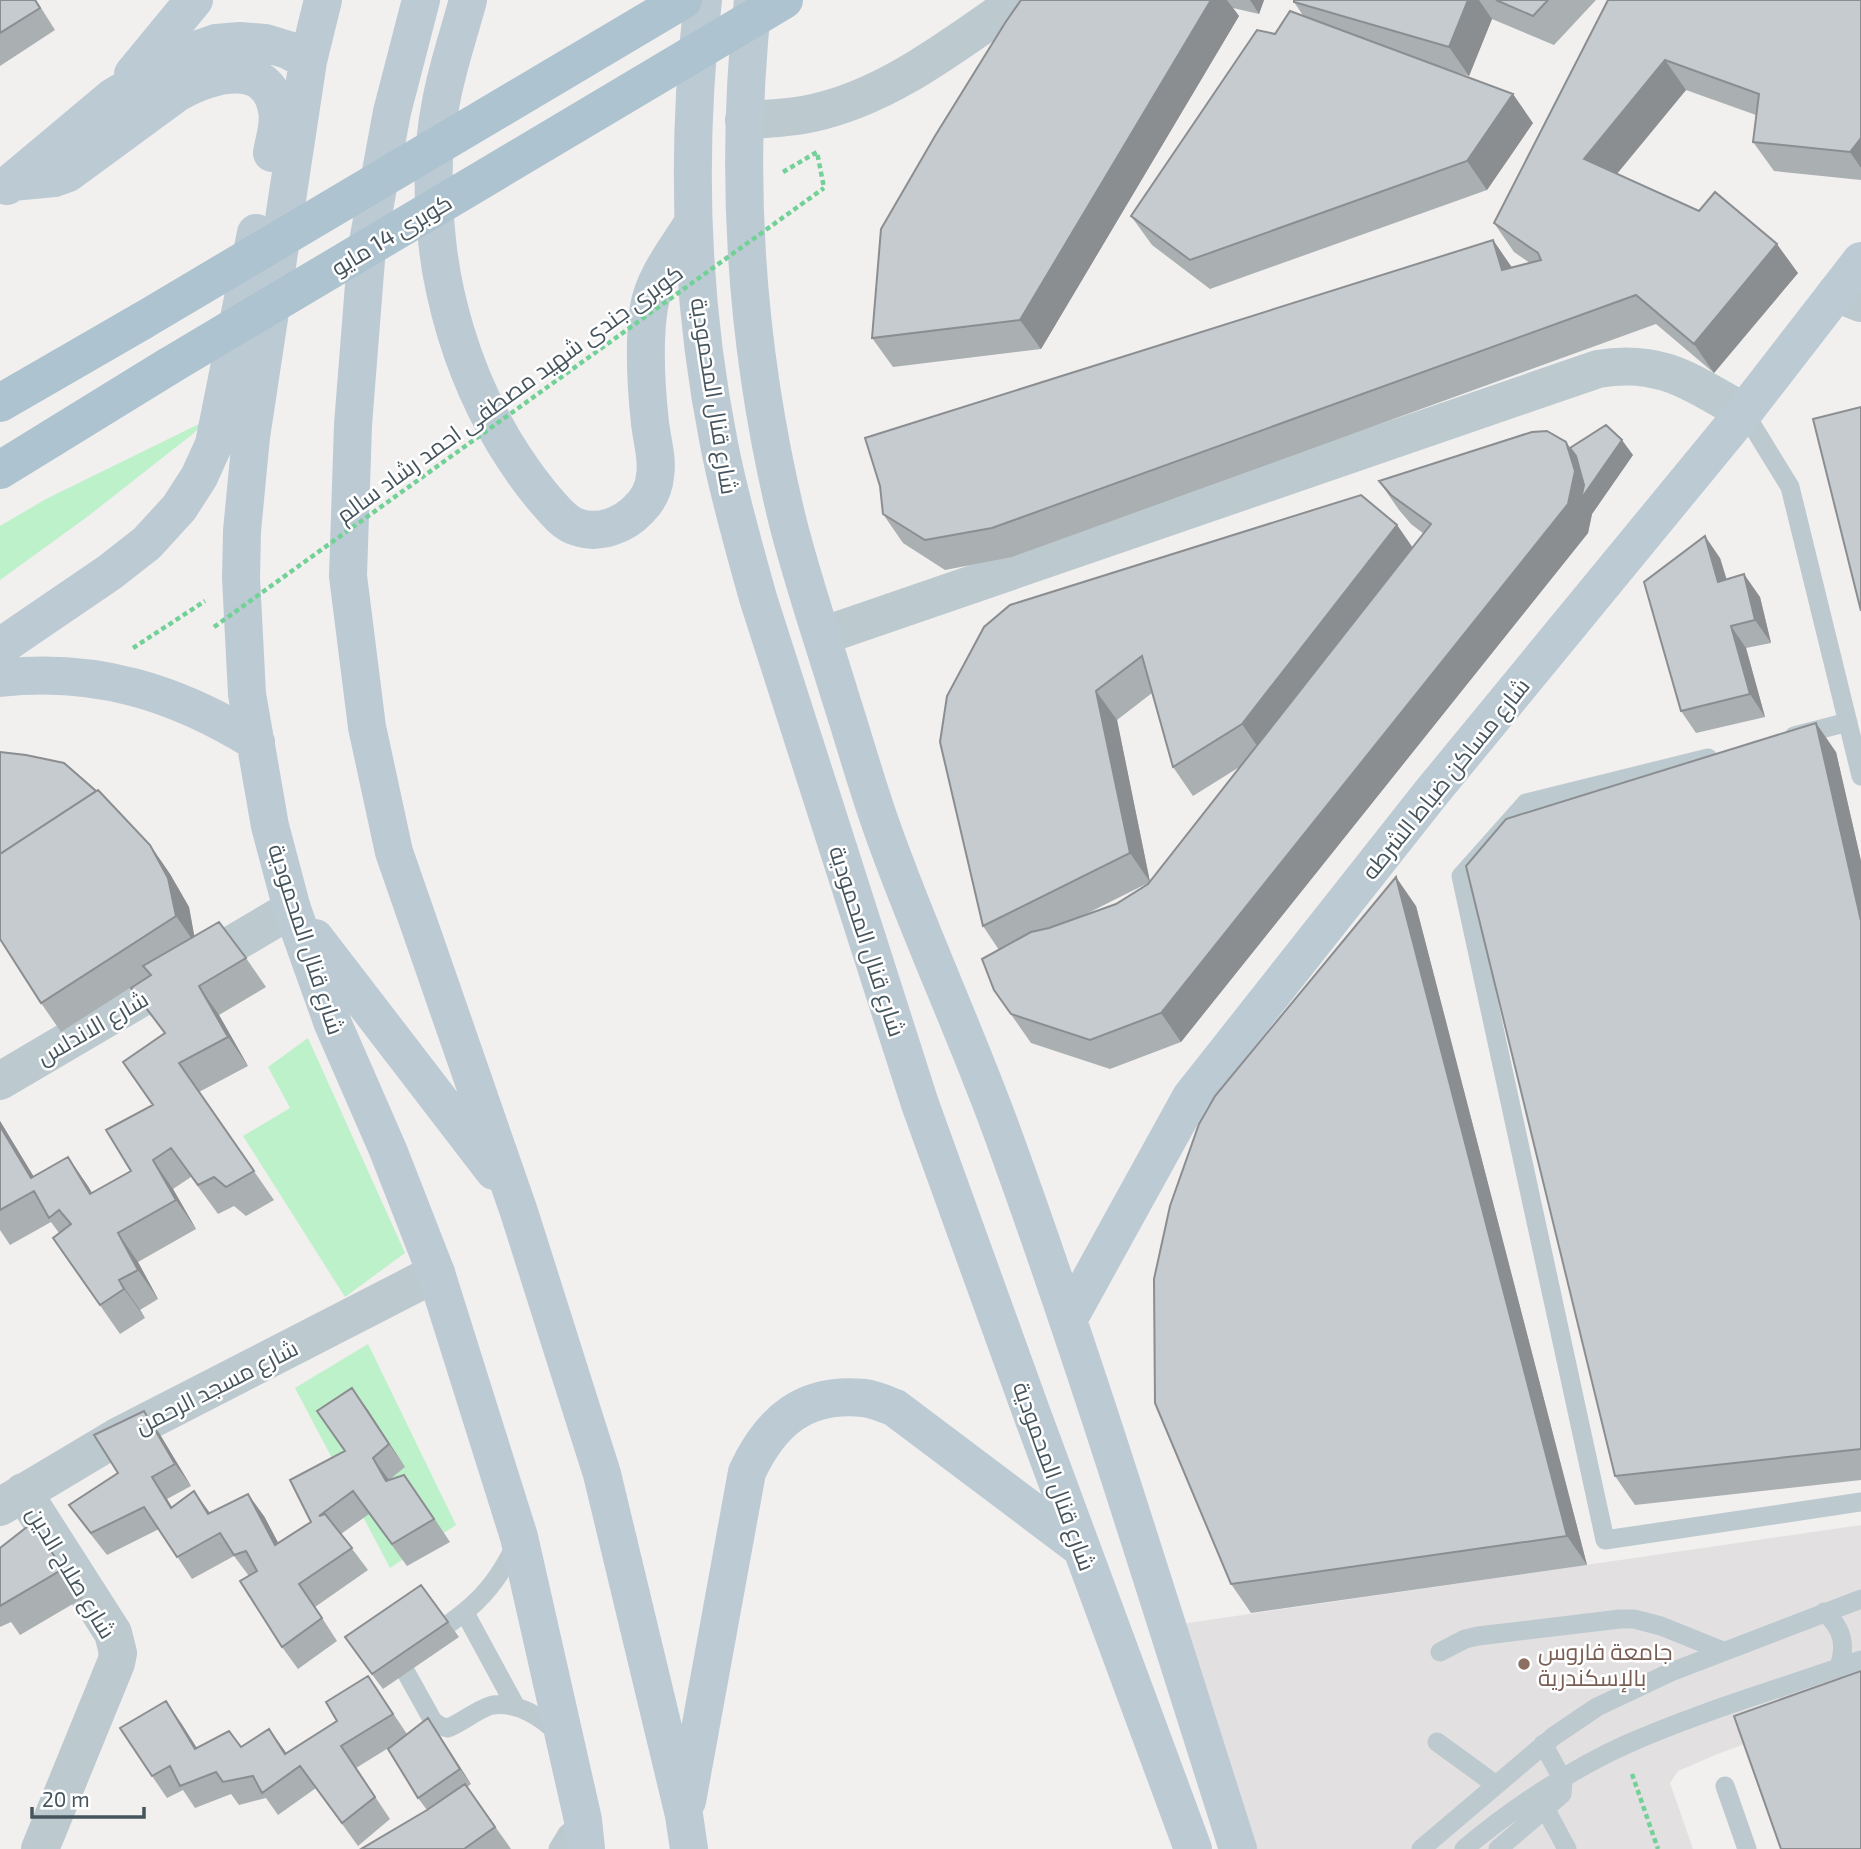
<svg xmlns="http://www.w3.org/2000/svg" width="1861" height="1849" font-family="'Exo 2',Cairo,sans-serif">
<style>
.education{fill:#e3e0e1}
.green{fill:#bcf1ca}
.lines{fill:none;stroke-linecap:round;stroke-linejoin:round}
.path{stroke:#72d196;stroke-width:4.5;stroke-dasharray:5 3.5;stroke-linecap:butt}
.lane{stroke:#bcc9cf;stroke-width:19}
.street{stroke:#bcc9cf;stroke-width:38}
.secondary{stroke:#bccad4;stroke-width:38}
.primary{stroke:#adc3cf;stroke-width:38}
.path-bridge{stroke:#72d196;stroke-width:4.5;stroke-dasharray:5 3.5;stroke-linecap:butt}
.primary-bridge{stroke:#adc3cf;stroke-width:38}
.wall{fill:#aaafb2;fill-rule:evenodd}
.shaded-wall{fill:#8b8e91}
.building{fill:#c6cbcf;stroke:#8b8e91;stroke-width:2}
.education-dot{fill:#8d6e63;stroke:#fff;stroke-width:2.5}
.labels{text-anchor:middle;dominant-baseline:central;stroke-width:5;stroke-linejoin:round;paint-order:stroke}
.street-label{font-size:23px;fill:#46555d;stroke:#fff}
.education-label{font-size:23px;fill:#785e54;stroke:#fff;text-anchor:start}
</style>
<rect width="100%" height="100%" fill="#f2efef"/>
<!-- education -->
<path class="education" d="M1861,1525V1702L1720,1753L1678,1771L1670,1783L1693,1849H1253L1174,1625Z"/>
<!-- green -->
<path class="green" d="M205,421L194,433L87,517L0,580V526L46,499Z
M308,1038L405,1253L345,1297L243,1136L290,1108L268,1067Z
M368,1344L456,1525L390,1568L295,1388Z"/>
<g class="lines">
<!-- path -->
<path class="path" d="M783,172L817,152L824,188
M133,648L205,601
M1632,1774L1658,1849"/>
<!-- lane -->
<path class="lane" d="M1744,412L1790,487L1861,776
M1794,736L1848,722
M1708,758L1526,803L1461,876L1605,1540L1861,1502
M516,1544C489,1601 461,1616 411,1649L404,1657L403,1667L433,1721L440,1726L448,1728C461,1723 481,1707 493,1705C518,1702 542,1717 558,1734
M1824,1612C1843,1628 1847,1646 1838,1669
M465,1613L516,1707
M1440,1652L1465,1639L1478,1636L1620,1619H1634L1661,1626L1723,1651
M1437,1742L1496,1785
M1725,1786L1747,1849
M1546,1810L1567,1849
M558,1849L567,1834L582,1821
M1421,1849L1554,1736L1597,1707L1671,1672L1861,1599
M1464,1849C1510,1810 1570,1770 1625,1745C1701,1711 1783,1688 1861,1660
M1498,1849L1562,1794L1563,1780L1543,1744"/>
<!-- street -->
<path class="street" d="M744,120C767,119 790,118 813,113C891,96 955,43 1019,0
M1836,293L1861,303
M822,636L1598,369C1661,358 1692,383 1744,412
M0,1081L292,909
M23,1492L113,1633L118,1653L116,1663L40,1849
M0,1507L117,1437L436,1273"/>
<!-- secondary -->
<path class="secondary" d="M323,0L308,61L251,437L242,531L241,578L247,694L270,826L292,909L333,1024L388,1150L436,1273L519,1537L583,1820L586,1849
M421,0L392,112L367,247L353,425L348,576L367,727L394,852L519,1212L602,1474L684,1815L689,1849
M468,0C459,34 447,68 441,102C432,146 432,195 437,240C440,271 447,303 456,333C474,392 503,448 542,496C551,506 563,523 577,527C599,535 624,525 639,509C648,500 654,488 655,476C658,459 652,441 650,423C646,386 643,345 649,307C654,277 677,249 693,223
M703,0C686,147 690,298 719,444C729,496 744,547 758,598L920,1104L1032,1414L1193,1849
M753,0C734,174 746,349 787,519C802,579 822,637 840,696C854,739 866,783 881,825C918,931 967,1034 1005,1140C1090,1374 1162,1612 1238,1849
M133,74L194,0
M12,182L54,178L68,173L177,93C209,75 267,56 277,110C280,124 274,140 272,153
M7,186L113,97L193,51L216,43L240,41L265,43L288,50L308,61
M0,647L110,572L147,543L179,508L199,477L214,444L256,233
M0,678C94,667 176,692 256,742
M315,938L494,1171
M1068,1320L1191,1097L1431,793L1744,412L1861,261
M687,1801L747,1472C771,1421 804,1392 864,1398C874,1399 885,1404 895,1408L1081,1548"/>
<!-- primary -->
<path class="primary" d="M0,403L142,321
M0,470L169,366"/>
<!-- path-bridge -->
<path class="path-bridge" d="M214,627L824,188"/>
<!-- primary-bridge -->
<path class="primary-bridge" d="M142,321L683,0
M169,366L784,0"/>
</g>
<!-- wall -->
<path class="wall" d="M0,0H36L55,30L0,66Z
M1021,0H1264L1259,14L1233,8L1239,16L1041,349L893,367L872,338Z
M1294,0H1596L1554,45L1492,19L1469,76L1445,69L1533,123L1487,190L1210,289L1152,245L1131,216L1275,34L1304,17L1294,2Z
M1608,0H1861V180L1774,171L1753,142L1756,115L1686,90L1617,174L1798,273L1714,373L1656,324L1012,557L945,570L903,543L883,514L1493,240L1512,268L1530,263L1514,252L1494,223Z
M1566,442L1570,448L1633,455L1592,514L1588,533L1181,1042L1110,1069L1031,1043L994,990L999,950L983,926L1010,605L1397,525L1413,548L1424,534L1411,524L1399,510L1379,481ZM1152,693L1173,767L1193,796L1241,766L1150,882L1117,720ZM1150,882L1116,904L1080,917Z
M1720,558L1727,580L1760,597L1771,643L1746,648L1765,717L1696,733L1681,711Z
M1836,752L1861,861V1480L1635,1505L1615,1476Z
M150,845L170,874L189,907L194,936L246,958L266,987L219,1015L248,1066L199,1092L274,1200L246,1216L234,1206L218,1214L191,1177L173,1189L196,1229L138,1262L158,1299L140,1310L145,1318L120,1334L53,1238L59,1233L51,1222L10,1245L0,1230V1121L34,1177L68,1157L92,1193L131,1171L153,1105L164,1033L131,988L150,976V975L61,1032L41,1003Z
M1416,906L1587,1565L1251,1613L1231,1584Z
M352,1388L405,1467L389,1480L420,1497L450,1542L407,1566L369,1514L341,1534L368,1570L315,1607L337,1641L298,1669L282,1647L249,1576L234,1556L192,1579L159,1529L107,1555L85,1527L69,1505L118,1473L159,1433L191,1486L167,1499L172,1507L210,1513L264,1516L278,1543L311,1522L345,1451Z
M32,1523L83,1598L20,1635L11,1622L0,1627V1548Z
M421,1585L459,1637L383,1689L355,1652Z
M368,1676L407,1734L428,1718L471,1784L467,1787L511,1849H361L427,1810L418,1798L390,1747L356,1768L390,1819L358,1846L316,1788L278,1815L266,1798L239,1805L231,1794L195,1808L183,1790L167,1798L152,1776L181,1723L197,1748L241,1747L286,1753L337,1721Z"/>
<!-- shaded-wall -->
<path class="shaded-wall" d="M1211,0H1227L1239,16L1041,349L1020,320Z
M1250,0H1264L1259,14Z
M1468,0H1479L1492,19L1469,76L1449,47Z
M1665,60L1686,90L1605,188L1584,159Z
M1513,94L1533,123L1487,190L1467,161Z
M1861,138V168L1850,152Z
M1493,240L1513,269L1502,270Z
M1777,244L1798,273L1714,373L1694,344Z
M1622,440L1633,455L1592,514L1588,533L1181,1042L1161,1013L1566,442L1587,472Z
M1397,525L1417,554L1262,753L1242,724Z
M1705,536L1720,558L1734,605L1718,582Z
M1744,574L1760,597L1771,643L1755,620Z
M1731,626L1746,648L1765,717L1750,694Z
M1096,691L1117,720L1150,882L1130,853Z
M1816,723L1836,752L1861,861V921Z
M150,845L170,874L189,907L196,945L176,916Z
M1396,877L1416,906L1587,1565L1567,1536Z
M199,986L219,1015L248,1066L228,1037Z
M0,1121L52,1207L31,1178L0,1126Z
M68,1157L88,1186L110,1223L90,1194Z
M153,1160L173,1189L196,1229L176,1200Z
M118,1233L138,1262L158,1299L138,1270Z
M119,1280L140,1310L145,1318L124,1289Z
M352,1388L368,1410L405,1467L389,1444Z
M144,1411L159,1433L191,1486L175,1464Z
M373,1458L389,1480L386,1481Z
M152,1477L167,1499L186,1531L171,1508Z
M194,1491L210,1513L208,1514Z
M248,1494L264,1516L291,1567L275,1545Z
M166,1701L181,1723L211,1771L195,1749Z
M428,1718L438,1733L471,1784L460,1769Z
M269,1729L285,1751L296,1769L285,1754Z"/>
<!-- building -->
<path class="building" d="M0,0H35L40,8L0,33Z
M1021,0H1211L1020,320L872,338L881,229L935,136L1005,23Z
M1294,0H1468L1449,47L1294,2Z
M1496,0H1548L1533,16Z
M1608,0H1861V138L1850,152L1753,142L1759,94L1665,60L1584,159L1699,211L1715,192L1777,244L1694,344L1636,295L992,528L925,540L883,514L880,486L865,438L1493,240L1502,270L1541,260L1538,253L1494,223Z
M1290,11L1513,94L1467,161L1190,260L1131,216L1257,30L1275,34Z
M1861,407V611L1813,419Z
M1606,425L1622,440L1581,499L1584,485L1576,456L1570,448Z
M1547,431L1566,442L1575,471L1568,504L1161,1013L1090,1040L1011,1014L994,990L982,959L1031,932L1049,928L1116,904L1148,884L1431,524L1391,495L1379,481L1532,432Z
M1361,495L1397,525L1242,724L1173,767L1142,656L1096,691L1130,853L983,926L940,742L947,696L984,627L1010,605Z
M1705,536L1718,582L1744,574L1755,620L1731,626L1750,694L1681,711L1644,582Z
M1816,723L1861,921V1449L1615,1476L1466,866L1506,819Z
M0,752L26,755L64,763L96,791L0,854Z
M98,790L150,845L168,878L176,916L41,1003L0,939V854Z
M1396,877L1567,1536L1231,1584L1155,1403L1154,1279L1170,1206L1199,1124L1215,1096Z
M219,922L246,958L199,986L228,1037L179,1063L254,1171L226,1187L214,1177L198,1185L171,1148L153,1160L176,1200L118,1233L138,1270L119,1280L124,1289L100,1305L53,1238L71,1224L59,1210L49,1218L34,1191L0,1210V1126L31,1178L68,1157L90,1194L131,1171L106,1130L153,1105L123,1062L165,1033L131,988L151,975L143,966Z
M352,1388L389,1444L373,1458L386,1481L404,1475L434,1519L392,1544L353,1491L319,1516L325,1514L352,1548L299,1584L322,1618L282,1647L240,1581L257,1571L246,1551L234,1555L220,1533L177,1557L144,1507L91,1533L69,1505L118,1473L94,1435L144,1411L175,1464L152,1477L171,1508L194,1491L208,1514L248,1494L275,1545L311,1522L290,1480L345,1451L317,1411Z
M32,1523L63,1569L0,1606V1548Z
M421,1585L448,1622L372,1674L345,1637Z
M1861,1671V1849H1781L1734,1716Z
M368,1676L393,1714L341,1746L375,1797L342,1823L300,1766L262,1793L253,1776L223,1782L216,1772L180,1786L170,1766L152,1776L120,1728L166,1701L195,1749L229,1731L241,1747L269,1729L285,1754L337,1721L326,1702Z
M428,1718L460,1769L418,1798L388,1749Z
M465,1784L495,1827L464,1849H361L427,1810Z"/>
<!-- markers -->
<circle class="education-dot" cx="1524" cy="1664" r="7"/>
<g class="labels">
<!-- street labels -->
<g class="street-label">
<text transform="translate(391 234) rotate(-31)">كوبرى 14 مايو</text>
<text transform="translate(509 393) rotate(-36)">كوبرى جندى شهيد مصطفى احمد رشاد سالم</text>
<text transform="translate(715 396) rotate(81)">شارع قنال المحمودية</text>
<text transform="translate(1445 778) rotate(-51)">شارع مساكن ضباط الشرطه</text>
<text transform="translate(307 939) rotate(72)">شارع قنال المحمودية</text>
<text transform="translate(868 941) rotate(72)">شارع قنال المحمودية</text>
<text transform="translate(92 1027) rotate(-30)">شارع الاندلس</text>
<text transform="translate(216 1386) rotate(-27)">شارع مسجد الرحمن</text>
<text transform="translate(1055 1476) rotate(70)">شارع قنال المحمودية</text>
<text transform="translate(72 1572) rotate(59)">شارع صلاح الدين</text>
</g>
<!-- education labels -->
<g class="education-label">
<text x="1538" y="1651">جامعة فاروس<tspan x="1538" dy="26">بالإسكندرية</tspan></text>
</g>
</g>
<!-- scale -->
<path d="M32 1807v10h112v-10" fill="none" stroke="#46555d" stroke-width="3.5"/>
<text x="42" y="1807" font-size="21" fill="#46555d" stroke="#ffffff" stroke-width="5" paint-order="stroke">20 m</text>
</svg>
